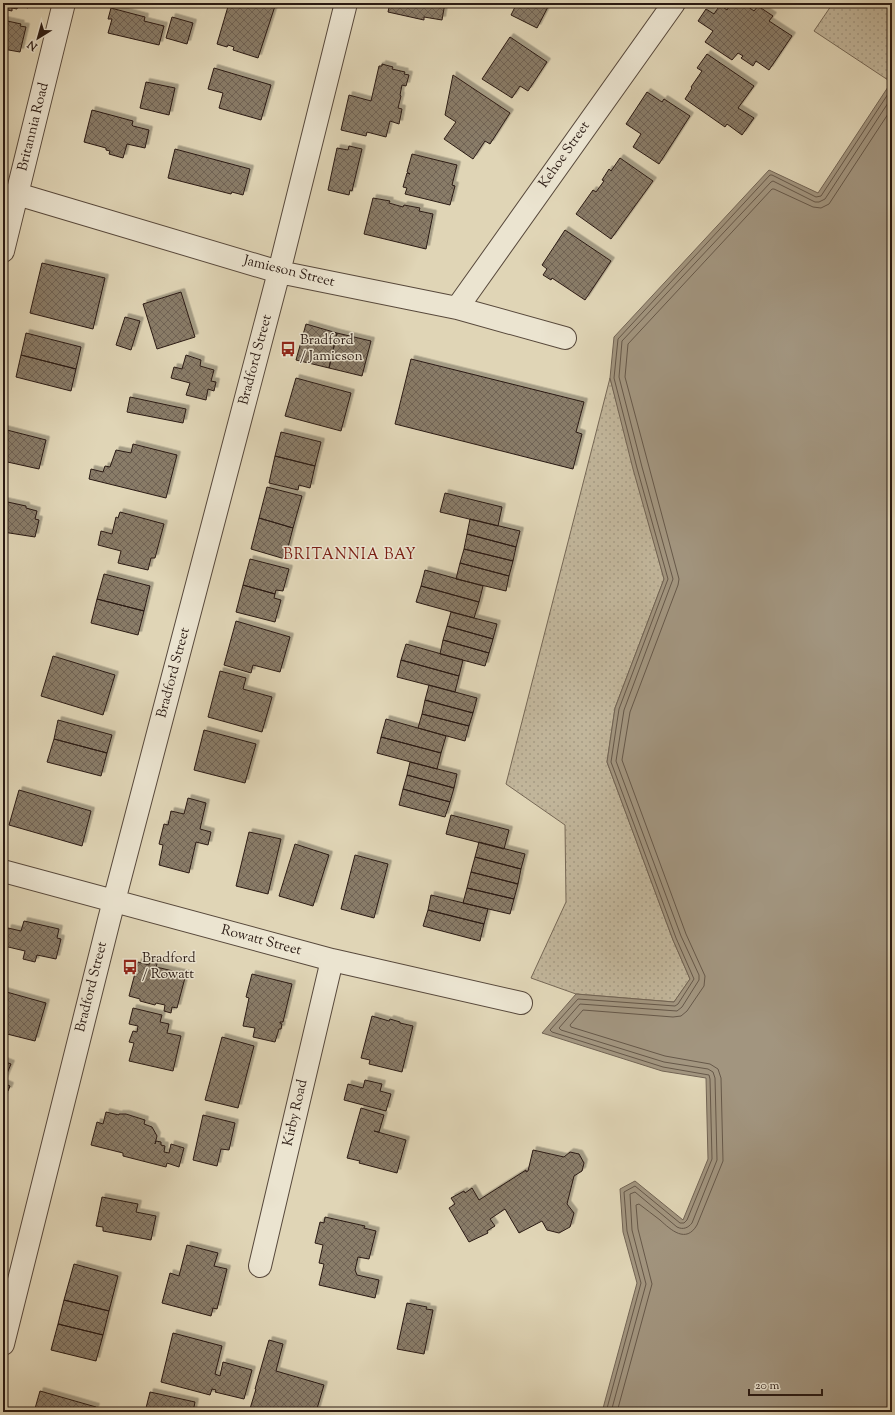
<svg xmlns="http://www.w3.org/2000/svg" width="895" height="1415" font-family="'Sorts Mill Goudy',serif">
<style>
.grass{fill:url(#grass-dots);stroke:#766856}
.water{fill:#a2957f;stroke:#726454}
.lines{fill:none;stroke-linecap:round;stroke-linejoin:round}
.shore{stroke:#665849;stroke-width:1}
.building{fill:url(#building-cross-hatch);stroke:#2a1a13;filter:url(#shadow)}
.minor-casing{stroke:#58493c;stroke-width:24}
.tertiary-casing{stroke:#58493c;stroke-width:24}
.minor{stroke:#ebe4d0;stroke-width:22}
.tertiary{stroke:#ebe4d0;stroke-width:22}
.labels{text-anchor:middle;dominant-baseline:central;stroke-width:3;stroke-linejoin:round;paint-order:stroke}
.street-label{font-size:14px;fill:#2a1a13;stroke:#ebe4d0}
.poi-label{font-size:14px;fill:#2a1a13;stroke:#ebe4d0;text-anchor:start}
.neighbourhood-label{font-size:15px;letter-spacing:1px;fill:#7a1f14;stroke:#ebe4d0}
</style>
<defs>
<pattern id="grass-dots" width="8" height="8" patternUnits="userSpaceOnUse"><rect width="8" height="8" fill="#c1b59a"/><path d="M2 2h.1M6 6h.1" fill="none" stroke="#a69b84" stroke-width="1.8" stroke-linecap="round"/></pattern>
<pattern id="building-cross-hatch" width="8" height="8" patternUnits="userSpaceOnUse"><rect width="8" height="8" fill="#897b68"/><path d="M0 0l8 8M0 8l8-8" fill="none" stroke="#706454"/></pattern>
<filter id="shadow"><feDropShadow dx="3.5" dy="-3.5" stdDeviation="0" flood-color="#0004"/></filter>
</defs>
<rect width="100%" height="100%" fill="#e0d5b6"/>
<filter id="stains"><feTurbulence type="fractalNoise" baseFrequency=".005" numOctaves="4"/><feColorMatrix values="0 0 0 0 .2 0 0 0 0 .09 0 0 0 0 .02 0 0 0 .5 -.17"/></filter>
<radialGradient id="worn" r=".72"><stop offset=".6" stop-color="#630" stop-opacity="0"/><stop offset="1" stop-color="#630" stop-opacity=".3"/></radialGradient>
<!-- grass -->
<path class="grass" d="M833,3H892L891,82L814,31Z
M610,378L664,579L615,708L607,762L673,940L690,979L674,1002L576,994L531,978L566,902L565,825L506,784Z"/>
<!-- water -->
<path class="water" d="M892,81V1412H602L637,1283L623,1232L620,1189L635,1181L683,1220L708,1159L706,1078L662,1071L542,1033L576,994L674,1002L690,979L673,940L607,762L615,708L664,579L633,469L610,378L614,337L769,170L818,193Z"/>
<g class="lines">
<!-- shore -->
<path class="shore" d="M606,1412L641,1283L627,1231L624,1192L635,1186L680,1223H684L687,1220L712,1159L710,1079L709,1075L663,1067L552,1032L550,1030L578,999L675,1006L678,1004L694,979L676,938L611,762L619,709L668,579L637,468L614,378L618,339L770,175H772L816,197L821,196L892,88
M611,1412L646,1284L632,1230L630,1194L635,1192L677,1227C683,1230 688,1228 692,1223L717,1160L715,1078L713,1072L708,1069L664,1062L561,1030L559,1028L580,1004L677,1011L682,1007L699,980V975L681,936L616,761L624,710L673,579L642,467L619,377L622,341L771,182L773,181L815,202H819L825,199L892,97
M617,1412L652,1284L638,1229L636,1205L639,1204C646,1209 653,1215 660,1220C671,1230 686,1244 697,1225L723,1161L721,1078L718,1069L710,1064L665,1056L571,1027L570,1025L583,1010L673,1017L681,1016L687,1011L704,986L705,976L686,934L622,760L630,712L678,585L679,579L625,377L628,344L772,189H774L813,207L821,208L829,204L892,108"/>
</g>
<!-- building -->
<path class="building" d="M3,3H29L28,8L18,5L17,9L12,8V11L3,9Z
M229,3H276L258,58L233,50L234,47L228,45L227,47L217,44Z
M390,3H445L442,20L424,17V20L388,12Z
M517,3H550L537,28L511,15Z
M731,3H743L754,11L758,6L773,16L769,21L792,36L769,70L756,61L753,66L741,58L743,56L738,53L732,60L705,42L713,31L698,21L706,9L714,14L720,5L727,10Z
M111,8L145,17L144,21L164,26L159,45L108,33L112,19H108Z
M172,17L193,23L187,44L166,38Z
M3,20L21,24L20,26L26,27L20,52L3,49Z
M510,37L547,62L528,91L520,86L512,98L482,79Z
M707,54L754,86L738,108L754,118L742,135L727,124L725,127L685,99L692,88L691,87L702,71L697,68Z
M382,64L393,67L392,69L405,72L404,74L409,75L406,86L402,85L400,95L401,96L398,108L402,109L399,124L390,121L386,137L367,132L366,136L341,130L349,95L371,101L379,66H382Z
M214,68L271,85L261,120L219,108L223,93L208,89Z
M453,75L510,113L490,144L485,141L473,159L444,139L456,122L445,115Z
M146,82L175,88L169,115L140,108Z
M647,92L662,102L664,99L690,116L659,164L633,147L641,134L626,124Z
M92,110L133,121L132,125L133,126L149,130L145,148L127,144L123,158L109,154L110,151L106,150V148L84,142Z
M349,146L362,149L352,191L350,190L349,195L328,190L337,148L348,150Z
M175,149L250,169L243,195L232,192L231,194L168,178Z
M412,154L457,165L452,185L455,186L450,205L405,194L407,188L403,187L407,173L410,174L407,172Z
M620,158L653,181L611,239L576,214L593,190L596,192L604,181L602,180L609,169L611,171Z
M373,198L390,201L389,203L403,207L404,205L420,208L419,211L433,214L426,249L364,234Z
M565,230L611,261L585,300L552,278L551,280L543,275L547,269L542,265Z
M42,263L105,278L93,329L30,313Z
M181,292L195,337L157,349L143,304Z
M125,317L140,321L131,350L116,345Z
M306,324L337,333L329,368L296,360Z
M26,333L81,347L76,369L21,355Z
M337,333L371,341L362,376L329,368Z
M21,355L76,369L71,391L16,377Z
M186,355L201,360L200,366L214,370L211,381L216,382L214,391L208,389L206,400L186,395L190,383L171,378L174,367L182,369Z
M411,359L584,402L576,432L582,434L573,469L395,424Z
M296,378L351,393L341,431L285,416Z
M130,397L186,409L183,423L127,412Z
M3,429L46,440L39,469L3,461Z
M281,432L321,442L315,466L275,456Z
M133,444L177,455L166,498L89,479L91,469L103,472L105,466L110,467L116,450L131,453Z
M275,456L315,466L310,488L299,485L298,490L269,483Z
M267,487L302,496L293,528L259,518Z
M445,493L502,507L498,526L440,512Z
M3,501L26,506V508L37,511L35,519L39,520L35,537L3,532Z
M120,512L164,524L155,558H151L148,570L118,563L121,551L98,545L101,531L112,534L116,517L118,518Z
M259,518L293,528L285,559L251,549Z
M470,519L520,531L516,547L467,534Z
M467,534L516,547L513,561L464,549Z
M464,549L513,561L509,576L460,563Z
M250,559L289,569L283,591L276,590L275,594L243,585Z
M460,563L509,576L506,591L456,579Z
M425,570L483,586L479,602L421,586Z
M104,574L150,586L144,611L97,599Z
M243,585L275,594L274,598L281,600L275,622L236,612Z
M421,586L479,602L474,618L416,602Z
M97,599L144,611L138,635L91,623Z
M451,612L497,624L493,639L447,626Z
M236,621L290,637L280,672L253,665L251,673L224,665Z
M447,626L493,639L489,653L443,640Z
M443,640L489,653L485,666L440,654Z
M406,644L463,660L459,676L401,660Z
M53,656L115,675L103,715L41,696Z
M401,660L459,676L455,692L397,677Z
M220,671L246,678L243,689L272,697L262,732L208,717Z
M429,685L477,698L473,713L425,700Z
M425,700L473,713L469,726L422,714Z
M422,714L469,726L465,741L418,728Z
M386,719L446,736L441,753L381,737Z
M58,720L112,735L107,753L54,739Z
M204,730L256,744L245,783L194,770Z
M381,737L441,753L437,769L377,753Z
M54,739L107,753L101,776L47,762Z
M410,762L457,774L454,788L407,775Z
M407,775L454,788L450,802L403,789Z
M403,789L450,802L445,817L399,805Z
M19,790L91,811L82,846L9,825Z
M188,798L206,803L200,829L211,832L208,845L196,842L189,873L159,865L163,845L159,844L164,824L168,825L171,811L184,814Z
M451,815L509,830L504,849L446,834Z
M249,832L281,839L268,894L236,886Z
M479,842L525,854L521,869L475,857Z
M295,844L329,855L313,906L279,896Z
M355,855L388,864L374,918L341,909Z
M475,857L521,869L518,884L471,872Z
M471,872L518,884L514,899L467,888Z
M467,888L514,899L510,914L463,903Z
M431,895L488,909L484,924L428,910Z
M428,910L484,924L480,941L423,926Z
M24,921L59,929L57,938L61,939L56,959L37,955L35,962L23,959L25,951L4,946L8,928L21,931Z
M150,959L158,961L156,967L186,974L177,1008L172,1007L171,1013L164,1011L165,1005L156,1003L155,1005L140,1001V999L129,996L138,962L149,965Z
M252,974L292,984L283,1022H280V1023L282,1024L281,1029H279L275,1042L253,1037L255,1028L243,1026L249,998L246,997Z
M3,991L46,1003L35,1041L3,1033Z
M133,1008L162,1015L160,1022L169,1024L167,1033L181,1036L173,1071L129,1061L134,1043L129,1042L133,1031L137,1032L138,1026L129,1024Z
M372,1016L389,1021L390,1019L400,1022V1023L413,1026L402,1072L369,1064L370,1060L361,1058Z
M222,1037L254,1046L238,1108L205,1100Z
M3,1061L11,1064L3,1083L10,1086L8,1091L6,1090L3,1099Z
M365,1080L382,1084L380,1091L391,1094L386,1111L344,1100L348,1084L363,1088Z
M361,1108L384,1115L379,1132L374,1131L406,1140L397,1173L359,1163L360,1161L347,1158Z
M106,1112L119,1115V1114H126L145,1120L144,1124L152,1127L157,1136L155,1144L156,1141L161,1142V1145L165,1146L164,1152L169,1153L171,1144L184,1148L179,1167L167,1163L166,1167L123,1156V1153L91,1145L97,1122L103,1124Z
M203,1115L235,1123L229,1150L221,1149L217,1166L193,1160Z
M533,1150L564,1157L570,1152L579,1154L584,1163L582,1171L574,1176L567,1204L574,1213L570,1227L559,1233L547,1230L542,1221L519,1233L505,1209L490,1219L495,1226L487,1231L488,1233L469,1242L449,1208L455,1204L451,1198L464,1191L465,1193L472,1188L479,1200L526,1170V1172L528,1171Z
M102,1197L138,1204L136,1212L156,1216L151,1240L103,1231V1227L96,1226Z
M325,1217L365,1226L364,1228L376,1231L369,1259L358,1257L355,1270L357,1275L379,1280L375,1298L319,1285L324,1264L319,1263L323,1245L315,1243L320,1222L324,1223Z
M187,1245L218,1253L214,1266L227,1269L217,1309L213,1308L211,1316L162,1303L170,1273L179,1276Z
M74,1264L118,1276L109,1311L64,1300Z
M64,1300L109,1311L103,1335L58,1324Z
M407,1303L427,1307L426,1309L433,1310L424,1354L397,1349Z
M58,1324L103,1335L96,1361L51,1350Z
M173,1333L222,1346L215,1374L220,1376L223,1362L252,1370L244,1399L215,1392L216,1390L212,1389L210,1395L161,1382Z
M269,1340L283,1344L276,1371L324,1385L316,1412H249L256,1389H255Z
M40,1391L96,1407L94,1412H34Z
M150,1392L195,1402L193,1412H145Z"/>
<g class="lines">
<defs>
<path id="minor" d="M17,194L279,272L457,308L565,338
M457,308L674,3
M3,871L332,960L521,1003
M260,1266L332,960
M3,1344L109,920L279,272L346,3"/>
<path id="tertiary" d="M3,251L64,3"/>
</defs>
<!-- minor casing -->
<use href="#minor" class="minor-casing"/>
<!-- tertiary casing -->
<use href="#tertiary" class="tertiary-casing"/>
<!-- minor -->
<use href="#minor" class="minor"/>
<!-- tertiary -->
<use href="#tertiary" class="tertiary"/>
</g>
<!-- icons -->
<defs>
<symbol id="bus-bare" viewBox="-9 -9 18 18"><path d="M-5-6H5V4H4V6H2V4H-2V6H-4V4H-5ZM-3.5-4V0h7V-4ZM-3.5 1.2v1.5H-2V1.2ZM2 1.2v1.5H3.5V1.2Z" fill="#8f2418" stroke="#ebe4d0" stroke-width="2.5" paint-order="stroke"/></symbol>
</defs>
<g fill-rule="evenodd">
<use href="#bus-bare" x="277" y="338" width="22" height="22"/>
<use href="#bus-bare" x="119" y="956" width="22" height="22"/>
</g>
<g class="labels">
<!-- street labels -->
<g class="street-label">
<text transform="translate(34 127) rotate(-76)">Britannia Road</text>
<text transform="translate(565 155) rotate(-55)">Kehoe Street</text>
<text transform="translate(289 272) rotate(14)">Jamieson Street</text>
<text transform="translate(256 360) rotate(-75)">Bradford Street</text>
<text transform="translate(174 673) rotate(-75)">Bradford Street</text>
<text transform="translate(261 941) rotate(15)">Rowatt Street</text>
<text transform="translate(92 987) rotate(-76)">Bradford Street</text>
<text transform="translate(296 1113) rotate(-77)">Kirby Road</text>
</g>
<!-- poi labels -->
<g class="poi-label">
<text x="300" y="341">Bradford<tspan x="300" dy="16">/ Jamieson</tspan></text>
<text x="142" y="959">Bradford<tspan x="142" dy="16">/ Rowatt</tspan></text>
</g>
<!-- neighbourhood labels -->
<g class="neighbourhood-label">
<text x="350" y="555">BRITANNIA BAY</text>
</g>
</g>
<!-- margin -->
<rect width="895" height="1415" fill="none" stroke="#e0d5b6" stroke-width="16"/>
<rect x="4" y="4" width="887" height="1407" fill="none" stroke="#2a1a13" stroke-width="2"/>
<rect x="8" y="8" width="879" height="1399" fill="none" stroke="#2a1a13"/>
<!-- north arrow -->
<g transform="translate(38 38) rotate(217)" stroke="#ebe4d0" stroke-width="3" paint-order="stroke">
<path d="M0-3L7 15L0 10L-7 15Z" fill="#2a1a13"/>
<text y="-6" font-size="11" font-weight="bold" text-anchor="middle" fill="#2a1a13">N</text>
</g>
<!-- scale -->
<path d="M749 1389v6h73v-6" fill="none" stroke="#2a1a13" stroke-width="2"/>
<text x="755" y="1389" font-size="12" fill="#2a1a13" stroke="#ebe4d0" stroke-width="3" paint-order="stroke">20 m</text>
<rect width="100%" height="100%" filter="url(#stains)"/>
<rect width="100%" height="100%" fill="url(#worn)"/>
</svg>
